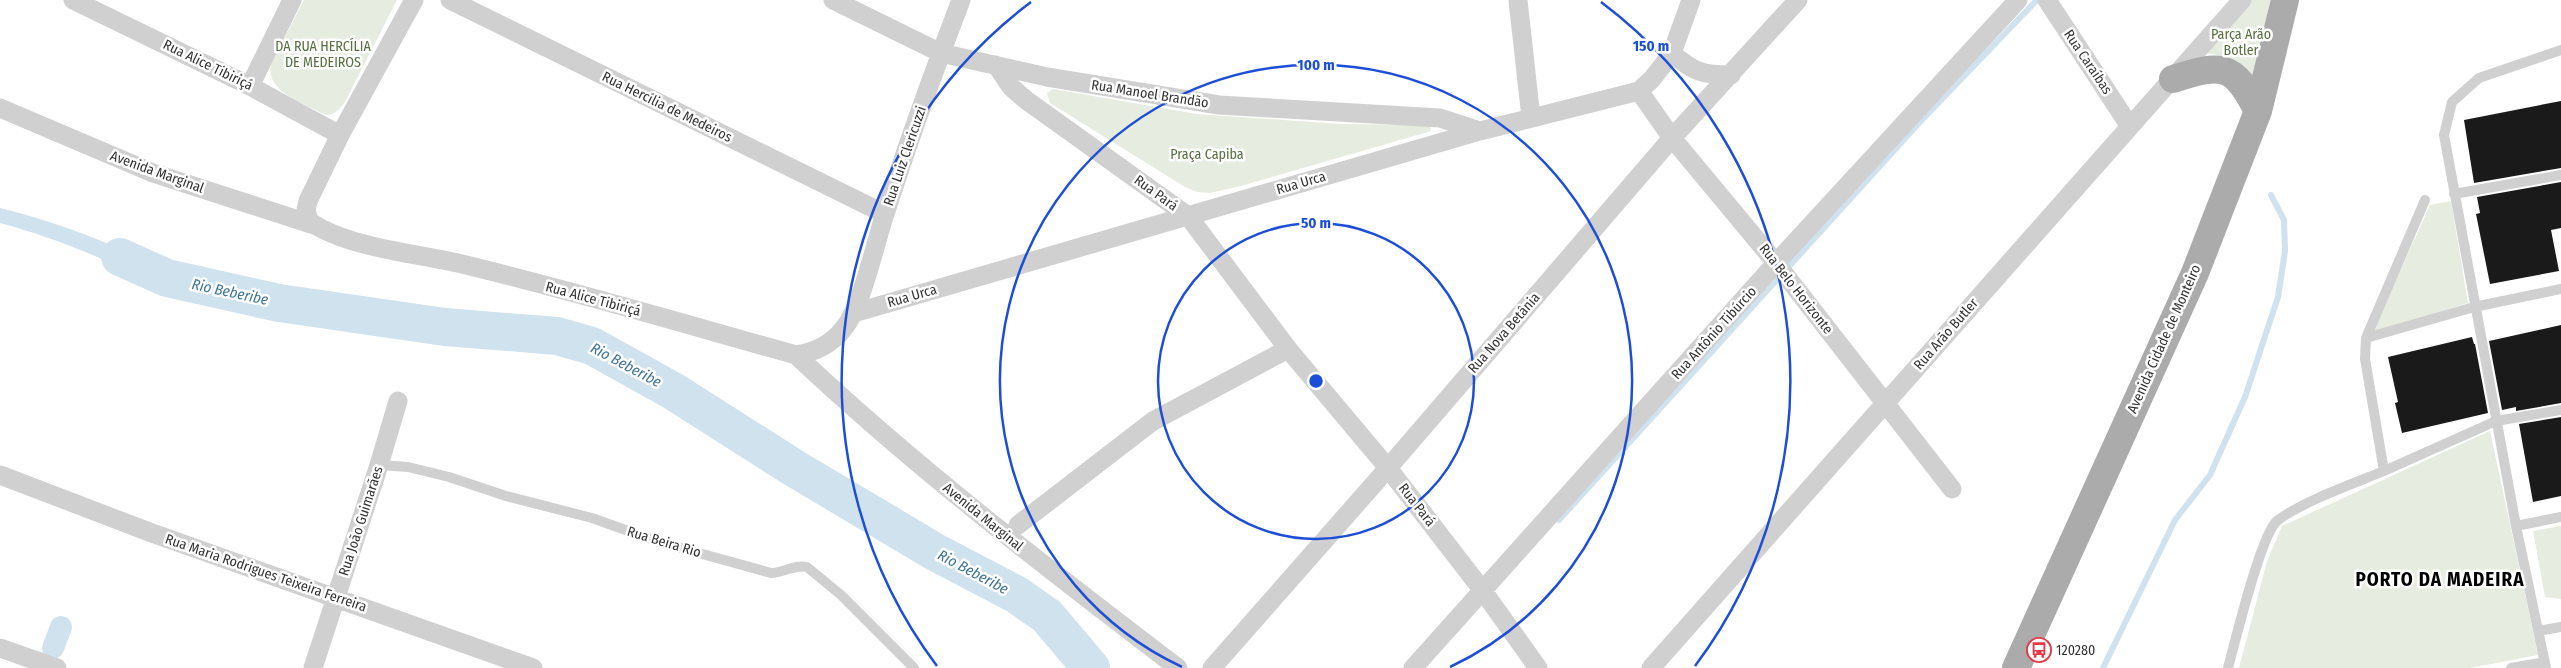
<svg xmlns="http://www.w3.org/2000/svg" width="2561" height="668" font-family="'Fira Sans Condensed',sans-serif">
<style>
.green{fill:#e6ecdf}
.water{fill:#cfe2ee}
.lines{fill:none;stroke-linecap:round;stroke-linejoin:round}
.stream{stroke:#cfe2ee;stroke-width:6}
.canal{stroke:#cfe2ee;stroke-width:22}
.river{stroke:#cfe2ee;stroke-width:38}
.building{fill:#1a1a1a}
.service{stroke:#d0d0d0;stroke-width:10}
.minor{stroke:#d0d0d0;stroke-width:19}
.primary{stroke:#ababab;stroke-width:28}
.ring{fill:none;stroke:#1d4ed8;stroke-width:2.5}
.labels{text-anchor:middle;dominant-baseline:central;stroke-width:5;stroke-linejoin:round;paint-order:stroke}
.park-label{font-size:14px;fill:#56703f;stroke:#fff}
.street-label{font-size:14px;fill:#333;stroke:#fff}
.poi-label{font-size:14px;fill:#333;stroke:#fff;text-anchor:start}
.water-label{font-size:15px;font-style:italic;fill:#3f7597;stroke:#fff}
.district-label{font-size:19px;font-weight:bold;letter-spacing:1px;fill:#000;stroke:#fff}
.centre{fill:#1d4ed8;stroke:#fff;stroke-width:2.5}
.ring-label{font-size:15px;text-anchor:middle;font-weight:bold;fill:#1d4ed8;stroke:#fff;stroke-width:5;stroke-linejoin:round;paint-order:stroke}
</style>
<rect width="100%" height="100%" fill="#fff"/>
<!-- green -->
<path class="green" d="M304,0H397L345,102C339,110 333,117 323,114C304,103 264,91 271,64Z
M2251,0H2270L2253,86C2237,69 2225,50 2199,54Z
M1053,89L1197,114L1340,124L1430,125L1431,131L1237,187L1210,193L1197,192L1185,187L1050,103L1047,93Z
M2451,201L2468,303L2372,333L2430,205Z
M2490,431L2538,655L2470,668H2239L2267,561L2282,526Z
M2561,526V599L2545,597L2533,531Z"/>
<!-- water -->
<path class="water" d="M0,208C59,222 114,245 169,271L162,287C110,261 56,238 0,223Z"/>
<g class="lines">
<!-- stream -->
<path class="stream" d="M1559,520L1920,122L2037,0
M2103,668L2175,520L2210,475L2245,397L2278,297L2285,251L2284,220L2271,195"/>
<!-- canal -->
<path class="canal" d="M53,648L61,627"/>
<!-- river -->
<path class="river" d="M120,257L167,278L279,303L445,327L557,336L592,346L673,391L794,468L935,552L1017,595L1047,616L1091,668"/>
</g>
<!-- building -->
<path class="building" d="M2561,101V168L2474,183L2464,120Z
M2561,182V228L2551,230L2559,271L2490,284L2476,214L2480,213L2477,197Z
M2561,325V403L2516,411V407L2502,410L2489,341Z
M2472,337L2474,344H2475L2488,413L2402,433L2395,403L2398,402L2388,357Z
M2561,417V496L2533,502L2519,424Z"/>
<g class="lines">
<!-- service -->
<path class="service" d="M2454,194L2561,175
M2561,289L2474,307L2366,338L2365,359L2384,471L2496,421L2561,410
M2366,338L2425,200
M379,465L408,467L449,477L506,496L592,518L659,542L771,573C784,573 794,564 807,567L841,595L914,668
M2516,526L2561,517
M2538,631L2561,627
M2228,668C2235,642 2261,534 2277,521C2301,502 2355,483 2384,471
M2511,668L2545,662
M2546,668L2516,526L2444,135L2452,102L2479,78L2561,50"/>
<!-- minor -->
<path class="minor" d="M73,0L250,86L340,135
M414,0L340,135L308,201L306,210L309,221C347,248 416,253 462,264C574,291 685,324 796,355C816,352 832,344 844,328C862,306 875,243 885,214C908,142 934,71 961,0
M450,0L885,214
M833,0L941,53L1047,77L1219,105L1440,118L1480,131
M1518,0L1531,118
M2047,0L2129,125
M1672,53L1691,0
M996,65L1011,87L1026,100L1188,216L1288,349L1388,468L1483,591L1538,668
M250,86L292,0
M1639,91L1672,138L1776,263L1952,489
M0,108L153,173L317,226
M854,313L1480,131L1639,91L1652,79L1672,53C1693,72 1703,75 1731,75
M796,355C916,468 1047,568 1178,668
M0,475L152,533L533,668
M1018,525L1153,421L1288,349
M0,648L57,668
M313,668L379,465L398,401
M1212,668L1388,468L1672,138L1798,0
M1413,668L1776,263L2018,0
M1651,668L2242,0"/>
<!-- primary -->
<path class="primary" d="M2173,79C2223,63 2233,63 2258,111
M2016,668L2195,273L2258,111L2285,0"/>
</g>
<!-- distance rings -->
<g class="ring">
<circle cx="1316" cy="381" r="158"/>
<path d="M1182 667A316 316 0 1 1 1450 667"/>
<path d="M937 666A474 474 0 0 1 1031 2M1601 2A474 474 0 0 1 1695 666"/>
</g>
<!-- icons -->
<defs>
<symbol id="bus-ring" viewBox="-11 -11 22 22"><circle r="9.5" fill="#fff" stroke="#e63946" stroke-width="1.5"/><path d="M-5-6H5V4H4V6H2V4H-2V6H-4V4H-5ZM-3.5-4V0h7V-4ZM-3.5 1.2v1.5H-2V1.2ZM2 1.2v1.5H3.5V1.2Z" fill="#e63946"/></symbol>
</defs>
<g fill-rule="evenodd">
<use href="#bus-ring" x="2025" y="636" width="28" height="28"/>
</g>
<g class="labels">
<!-- park labels -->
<g class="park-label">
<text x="2241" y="34">Parça Arão<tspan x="2241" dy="16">Botler</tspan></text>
<text x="323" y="46">DA RUA HERCÍLIA<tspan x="323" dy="16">DE MEDEIROS</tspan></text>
<text x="1207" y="154">Praça Capiba</text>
</g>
<!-- street labels -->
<g class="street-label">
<text transform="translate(2088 62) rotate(56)">Rua Caraíbas</text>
<text transform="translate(208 65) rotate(26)">Rua Alice Tibiriçá</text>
<text transform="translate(1150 94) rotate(9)">Rua Manoel Brandão</text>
<text transform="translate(667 107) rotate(26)">Rua Hercília de Medeiros</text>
<text transform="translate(905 156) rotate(-71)">Rua Luiz Clericuzzi</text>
<text transform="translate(157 172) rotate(20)">Avenida Marginal</text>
<text transform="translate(1301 183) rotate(-16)">Rua Urca</text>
<text transform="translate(1156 193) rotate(36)">Rua Pará</text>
<text transform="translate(1796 289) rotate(52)">Rua Belo Horizonte</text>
<text transform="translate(912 296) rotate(-16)">Rua Urca</text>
<text transform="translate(593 299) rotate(15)">Rua Alice Tibiriçá</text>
<text transform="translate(1504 333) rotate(-49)">Rua Nova Betânia</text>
<text transform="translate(1714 333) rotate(-48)">Rua Antônio Tibúrcio</text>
<text transform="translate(1946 334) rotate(-49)">Rua Arão Butler</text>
<text transform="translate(2164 339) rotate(-66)">Avenida Cidade de Monteiro</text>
<text transform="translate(1417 505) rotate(52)">Rua Pará</text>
<text transform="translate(983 517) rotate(39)">Avenida Marginal</text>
<text transform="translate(361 521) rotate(-72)">Rua João Guimarães</text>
<text transform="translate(664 542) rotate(17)">Rua Beira Rio</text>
<text transform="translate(266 573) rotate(19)">Rua Maria Rodrigues Teixeira Ferreira</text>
</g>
<!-- poi labels -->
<g class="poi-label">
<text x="2056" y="650">120280</text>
</g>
<!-- water labels -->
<g class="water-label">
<text transform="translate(230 292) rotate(12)">Rio Beberibe</text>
<text transform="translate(626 365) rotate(28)">Rio Beberibe</text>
<text transform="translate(973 572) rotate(28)">Rio Beberibe</text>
</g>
<!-- district labels -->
<g class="district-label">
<text x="2440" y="579">PORTO DA MADEIRA</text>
</g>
</g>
<circle cx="1316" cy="381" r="8" class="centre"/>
<g class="ring-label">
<text x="1651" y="51">150 m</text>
<text x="1316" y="70">100 m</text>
<text x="1316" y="228">50 m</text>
</g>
</svg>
